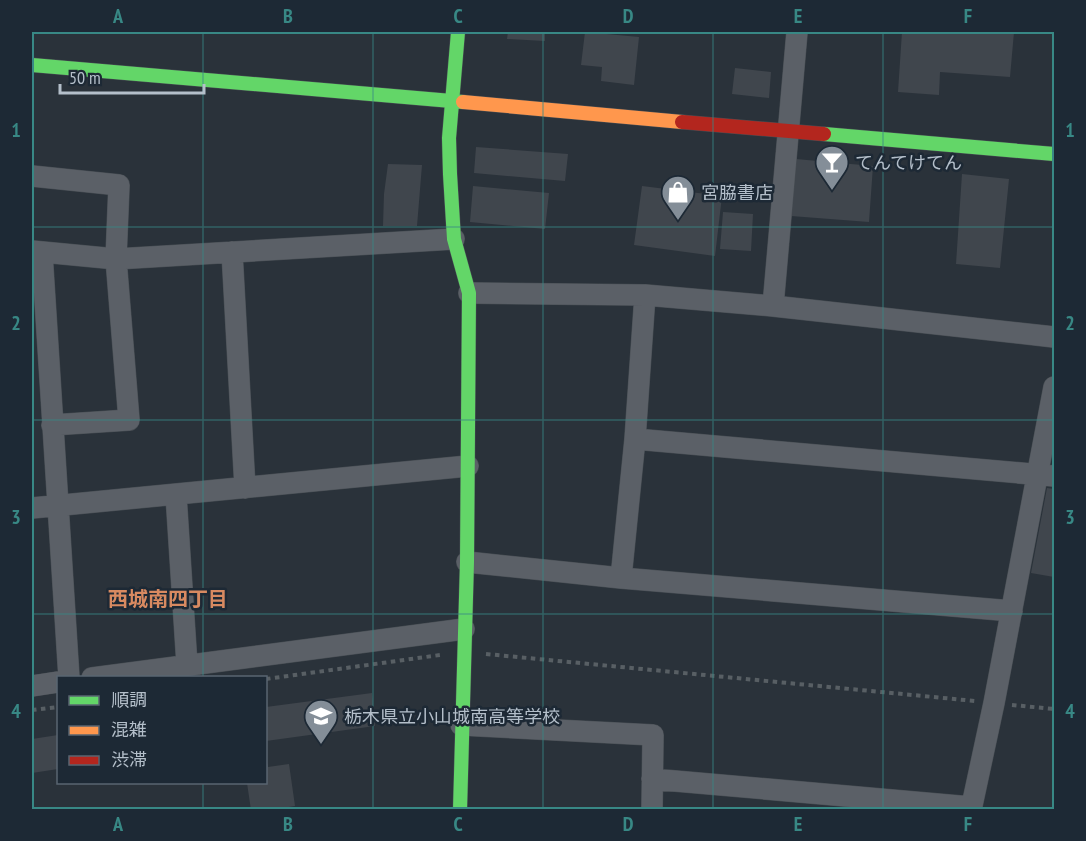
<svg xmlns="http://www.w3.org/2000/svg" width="1086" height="841" font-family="'PT Sans Narrow','Noto Sans JP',sans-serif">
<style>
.building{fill:#40464d}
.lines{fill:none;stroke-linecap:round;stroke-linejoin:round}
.street-casing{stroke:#484e54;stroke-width:22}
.fast-casing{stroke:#484e54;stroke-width:15}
.slow-casing{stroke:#484e54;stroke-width:15}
.jam-casing{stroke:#484e54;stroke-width:15}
.path{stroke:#585f64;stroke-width:4;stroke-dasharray:4.5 4.5;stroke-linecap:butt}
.street{stroke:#5b6067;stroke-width:21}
.fast{stroke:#63d668;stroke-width:14}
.slow{stroke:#ff974d;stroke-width:14}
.jam{stroke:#b3261e;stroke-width:14}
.grid{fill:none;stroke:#388885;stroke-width:1.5;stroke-opacity:0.55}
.labels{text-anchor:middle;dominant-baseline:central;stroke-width:5;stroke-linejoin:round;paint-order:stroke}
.poi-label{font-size:18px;fill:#b4bfca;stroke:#1d2935;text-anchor:start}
.neighbourhood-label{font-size:20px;font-weight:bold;fill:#d88a61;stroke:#1d2935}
.neatline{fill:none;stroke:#388885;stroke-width:2}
.grid-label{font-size:20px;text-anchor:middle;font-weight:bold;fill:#388885}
</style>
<rect width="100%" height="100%" fill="#2a323a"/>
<!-- building -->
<path class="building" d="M508,32H545V41L507,39Z
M585,32L639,37L634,85L601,81L602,67L581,65Z
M902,32H1014L1010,77L940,72L939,95L898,92Z
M735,68L771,72L769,98L732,94Z
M476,147L568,154L565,181L474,173Z
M796,159L873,166L869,222L791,216Z
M388,164L422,165L417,226H383L384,194Z
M962,174L1009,179L1000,268L956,264Z
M473,186L549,193L545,229L470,222Z
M642,186L722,196L715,256L634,245Z
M723,212L753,214L751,251L720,249Z
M1047,488L1054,489V577L1031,573Z
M372,693L375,726L266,741V707Z
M58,735V769L32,773V739Z
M266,759L268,767L289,764L295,806L271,810H251L247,783H266Z"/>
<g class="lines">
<defs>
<path id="street" d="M32,176L119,185L116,259L129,420L52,425
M32,251L116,259L454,239
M232,252L245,488
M42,253L69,678
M469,293L645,295L773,306L1054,337
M773,306L797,32
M635,439L1054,476
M176,495L187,665
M32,508L468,466
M467,562L621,578L1012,611
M621,578L635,439L645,295
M92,678L464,629
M32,686L58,682
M461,725L653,735L652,810
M652,779L971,807
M971,810L994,703L1054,387"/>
<path id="fast" d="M458,32L449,138L450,174L454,239L469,293L467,562L460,810
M32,65L463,102
M824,134L1054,154"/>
<path id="slow" d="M463,102L682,122"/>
<path id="jam" d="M682,122L824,134"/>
</defs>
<!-- street casing -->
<use href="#street" class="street-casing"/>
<!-- fast casing -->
<use href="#fast" class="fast-casing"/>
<!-- slow casing -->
<use href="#slow" class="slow-casing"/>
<!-- jam casing -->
<use href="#jam" class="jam-casing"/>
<!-- path -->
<path class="path" d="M486,654L975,701
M266,679L440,655
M1012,705L1054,709
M32,710L58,707"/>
<!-- street -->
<use href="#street" class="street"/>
<!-- fast -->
<use href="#fast" class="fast"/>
<!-- slow -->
<use href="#slow" class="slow"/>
<!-- jam -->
<use href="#jam" class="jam"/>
</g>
<!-- grid -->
<path class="grid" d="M203,32V678M373,32V810M543,32V810M713,32V810M883,32V810M32,227H1054M32,420H1054M32,614H1054M203,782V810"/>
<!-- icons -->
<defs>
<symbol id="bar-pin" viewBox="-11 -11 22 30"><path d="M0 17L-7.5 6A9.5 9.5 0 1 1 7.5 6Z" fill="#848e98" stroke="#1d2935"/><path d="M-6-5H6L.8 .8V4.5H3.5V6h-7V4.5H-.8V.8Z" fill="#fff"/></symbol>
<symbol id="shop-pin" viewBox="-11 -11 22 30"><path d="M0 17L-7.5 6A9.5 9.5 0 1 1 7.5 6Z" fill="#848e98" stroke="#1d2935"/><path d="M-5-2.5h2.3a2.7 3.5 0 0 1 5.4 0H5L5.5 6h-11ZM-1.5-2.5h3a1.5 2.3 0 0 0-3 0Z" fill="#fff"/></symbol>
<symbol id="school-pin" viewBox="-11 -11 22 30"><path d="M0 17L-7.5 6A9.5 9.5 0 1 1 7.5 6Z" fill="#848e98" stroke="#1d2935"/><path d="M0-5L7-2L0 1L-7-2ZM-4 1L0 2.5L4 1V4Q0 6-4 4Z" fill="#fff"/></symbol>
</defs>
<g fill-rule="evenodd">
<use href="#bar-pin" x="813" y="143" width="38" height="52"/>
<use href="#shop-pin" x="659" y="173" width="38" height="52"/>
<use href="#school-pin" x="302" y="697" width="38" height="52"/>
</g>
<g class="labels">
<!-- poi labels -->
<g class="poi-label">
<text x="855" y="162">てんてけてん</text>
<text x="701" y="192">宮脇書店</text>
<text x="344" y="716">栃木県立小山城南高等学校</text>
</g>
<!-- neighbourhood labels -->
<g class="neighbourhood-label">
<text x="168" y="599">西城南四丁目</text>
</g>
</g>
<!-- border -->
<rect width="1086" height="841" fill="none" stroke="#1d2935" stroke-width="66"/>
<!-- legend -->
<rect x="57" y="676" width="210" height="108" fill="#1d2935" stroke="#596571" stroke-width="1.5"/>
<rect x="69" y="696" width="30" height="9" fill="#63d668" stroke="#596571" stroke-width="1.5"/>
<text x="111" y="706" font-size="18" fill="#b4bfca">順調</text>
<rect x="69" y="726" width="30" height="9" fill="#ff974d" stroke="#596571" stroke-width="1.5"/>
<text x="111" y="736" font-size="18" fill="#b4bfca">混雑</text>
<rect x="69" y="756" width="30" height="9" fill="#b3261e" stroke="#596571" stroke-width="1.5"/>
<text x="111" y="766" font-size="18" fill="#b4bfca">渋滞</text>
<!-- scale -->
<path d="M60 84v9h144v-9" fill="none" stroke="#b4bfca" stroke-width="3"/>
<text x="69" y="84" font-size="18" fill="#b4bfca" stroke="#1d2935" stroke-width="4.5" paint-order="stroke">50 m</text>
<rect x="33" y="33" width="1020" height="775" class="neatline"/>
<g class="grid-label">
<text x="118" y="23">A</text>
<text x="288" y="23">B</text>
<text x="458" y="23">C</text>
<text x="628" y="23">D</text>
<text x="798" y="23">E</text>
<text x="968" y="23">F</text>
<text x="16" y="137">1</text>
<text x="1070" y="137">1</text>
<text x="16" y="330">2</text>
<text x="1070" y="330">2</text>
<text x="16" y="524">3</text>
<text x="1070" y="524">3</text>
<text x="16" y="718">4</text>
<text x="1070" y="718">4</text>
<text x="118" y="831">A</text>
<text x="288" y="831">B</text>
<text x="458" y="831">C</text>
<text x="628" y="831">D</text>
<text x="798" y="831">E</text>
<text x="968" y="831">F</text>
</g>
</svg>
